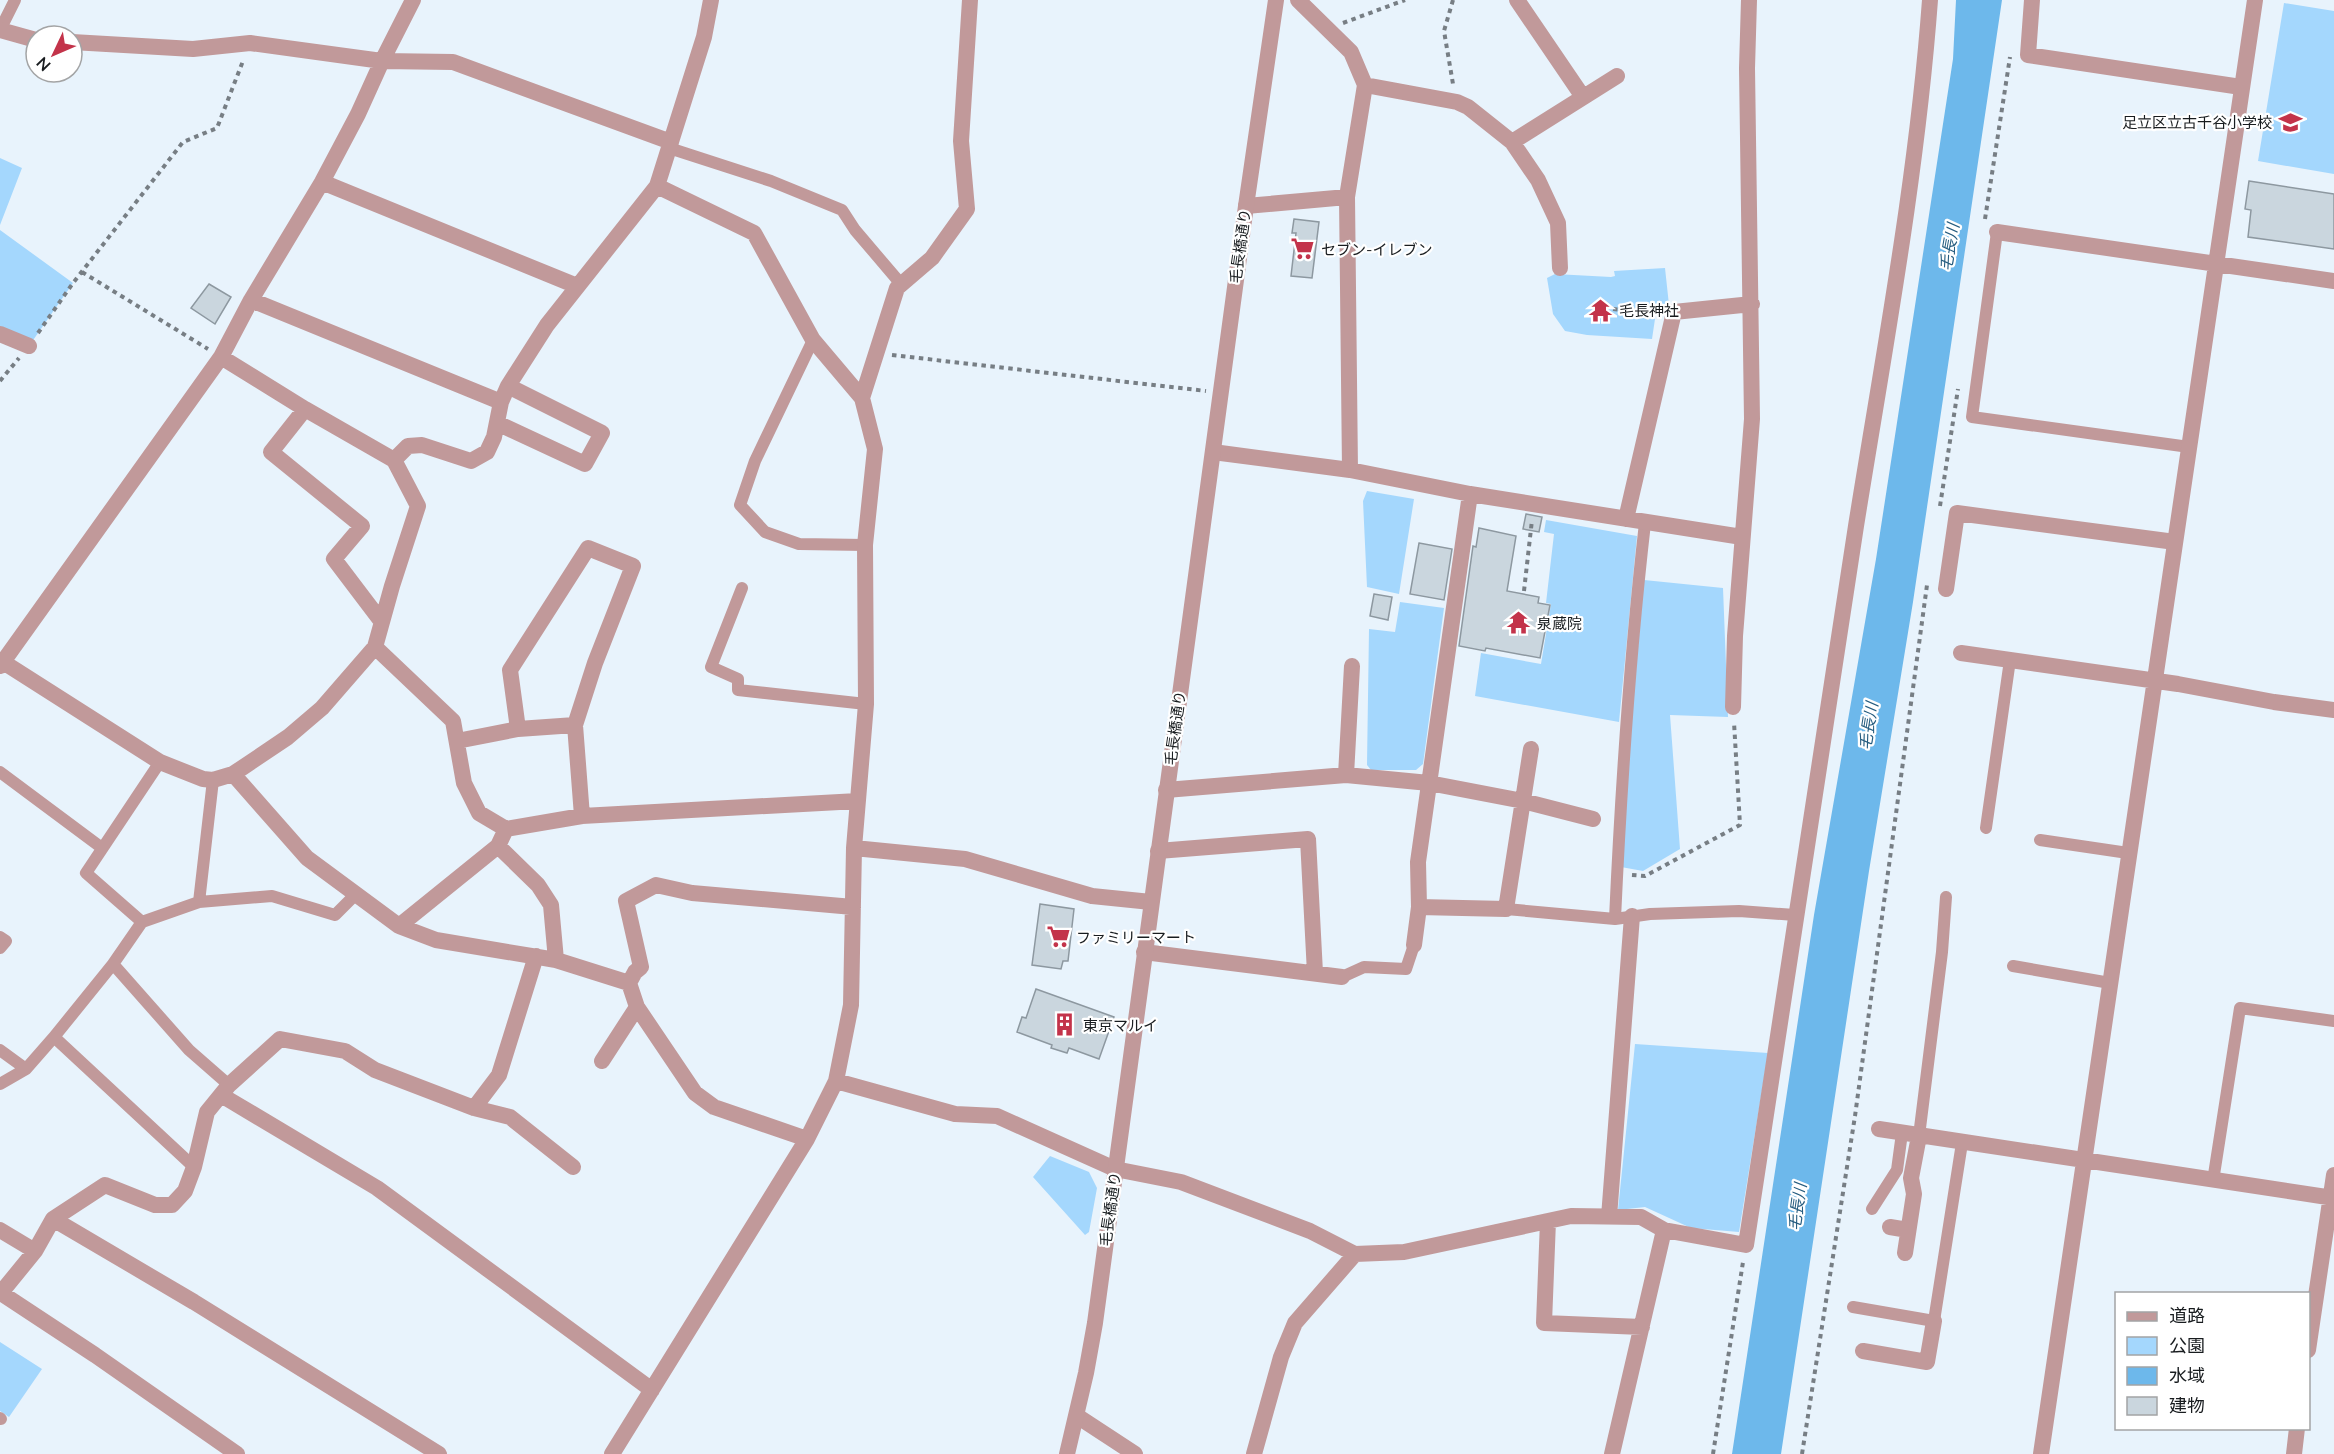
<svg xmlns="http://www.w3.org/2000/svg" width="2334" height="1454" font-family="Mulish,'Noto Sans JP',sans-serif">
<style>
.green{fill:#a4d7fd}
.water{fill:#6db8eb}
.building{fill:#cad6de;stroke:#8d98a0;stroke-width:1.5}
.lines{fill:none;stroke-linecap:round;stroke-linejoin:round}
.path{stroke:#777e84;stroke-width:4;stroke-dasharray:4.5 4.5;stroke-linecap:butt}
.service{stroke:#c1999a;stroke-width:12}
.minor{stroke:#c1999a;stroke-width:16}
.tertiary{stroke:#c1999a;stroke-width:16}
.labels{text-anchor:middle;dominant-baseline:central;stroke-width:4.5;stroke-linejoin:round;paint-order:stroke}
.poi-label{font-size:15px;fill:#181c1f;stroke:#fff;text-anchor:start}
.street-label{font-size:15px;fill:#181c1f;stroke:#fff}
.water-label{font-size:16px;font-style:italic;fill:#255c7f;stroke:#fff}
</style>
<rect width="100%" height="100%" fill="#e8f3fc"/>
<!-- green -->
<path class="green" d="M2284,3L2334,11V174L2258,161Z
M0,158L22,168L0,225Z
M0,230L73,283L29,346L0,334Z
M1665,268L1669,305L1653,304L1655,319L1652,339L1587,335L1565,331L1553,314L1547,278L1555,274L1611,277L1615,276L1614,271Z
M1367,491L1414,499L1399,594L1367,587L1363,501Z
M1546,520L1637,536L1619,722L1475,696L1481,653L1541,664L1551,604L1546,603L1554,534L1544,532Z
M1644,580L1723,588L1728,717L1670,715L1680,849L1643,871L1621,867L1631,725Z
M1400,602L1444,608L1423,764L1416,770H1371L1367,765L1369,629L1395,632Z
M1635,1044L1768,1053L1739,1232L1691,1228L1645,1207L1618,1210Z
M1050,1156L1089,1172L1097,1188L1089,1232L1085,1235L1033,1177Z
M0,1342L42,1369L9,1417L0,1411Z"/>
<!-- water -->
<path class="water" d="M1956,0H2002L1913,602L1869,871L1781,1454H1732L1814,915L1876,559L1953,59Z"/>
<!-- building -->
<path class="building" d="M2249,181L2334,194V249L2248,237L2251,210L2245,209Z
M1294,219L1319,222L1312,278L1291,276L1296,233H1292Z
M209,284L231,297L215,324L191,308Z
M1526,514L1542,517L1539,532L1523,529Z
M1479,528L1516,536L1507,591L1539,597L1538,603L1550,605L1540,658L1486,648L1485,651L1459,646L1473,546L1476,547Z
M1419,543L1452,549L1444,600L1410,594Z
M1374,594L1392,597L1388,620L1370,616Z
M1040,904L1074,909L1068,961H1063L1061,969L1032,965Z
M1036,989L1114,1017L1099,1059L1069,1048L1067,1053L1051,1048L1052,1045L1017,1032L1022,1017L1026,1018Z"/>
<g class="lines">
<!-- path -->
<path class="path" d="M1453,0L1444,31L1453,84
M1343,23L1405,0
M1985,219L2010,57
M82,272L208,349
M1613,309L1657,313
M38,333L73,283L183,142L217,128L243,61
M892,355L1206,391
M0,381L19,358
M1940,506L1958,389
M1524,591L1532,520
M1632,875L1645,876L1740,825L1734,722
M1713,1454L1743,1262
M1802,1454L1855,1116L1927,585"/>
<!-- service -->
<path class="service" d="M0,30L15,0
M669,148L771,181L842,210L855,230L901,284
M1997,232L1972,417L2189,447
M813,340L755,461L740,505L765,532L799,544L865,545
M742,588L711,667L738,679V690L866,704
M0,772L102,848
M1986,828L2010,660
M2040,840L2128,853
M199,902L213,780
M1506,909L1615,919L1650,914L1739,911L1795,915
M1615,919C1621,787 1630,654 1645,523
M142,922L86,873L160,762
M0,937L6,941L0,948
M2013,966L2110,983
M1342,977L1364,967L1406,969L1414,945
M54,1037L113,964
M0,1050L26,1069
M0,1084L26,1069L54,1037L194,1167
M229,1085L189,1050L113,964L142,922L199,902L272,896L335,915L356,894
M1919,1136L1942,952L1946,897
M2213,1181L2240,1008L2334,1021
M1872,1209L1897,1170L1902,1133
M1853,1307L1934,1321L1962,1143
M0,1418L1,1419"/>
<!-- minor -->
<path class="minor" d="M1517,0L1583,97
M2032,0L2028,55L2241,87
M0,30L36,40
M72,42L193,49L250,43L382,61L453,62L671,142
M1365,85L1457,102L1468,107L1512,142L1538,180L1558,223L1560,268
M1512,142L1617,76
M322,182L577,286
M657,186L754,233L813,340L862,398
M1347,197L1350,470
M1246,206L1347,197L1365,85L1351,52L1298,0
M1997,232L2334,281
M251,300L501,402
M0,334L29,346
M221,357L305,409L394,460L408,446L422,445L471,461L487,452L494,437L501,402L508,386L547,325L657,186L704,37L711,0
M305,409L271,452L362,526L334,559L381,621
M497,423L585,464L602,433L508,386
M1213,452L1350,470L1470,494L1742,537
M394,460L418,506L392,586L375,647L322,708L288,737L233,774L307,858L399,926L436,940L556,960L629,983
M1626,519L1674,312L1752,304
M1946,589L1957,513L2175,542
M375,647L453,721L464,783L479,813L506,829L582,816L858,801
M1961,653L2178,684L2274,702L2334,710
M3,662L160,762L203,779L213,780L233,774
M0,666L221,357L251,300L322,182L358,114L382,61L413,0
M1733,707L1735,636L1752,419L1747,68L1749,0
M575,725L518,729L510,670L588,548L633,566L595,663L575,725L582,816
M457,741L518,729
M1346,775L1352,666
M1166,790L1346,775L1429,783L1523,801L1593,819
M498,846L538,885L551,905L556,960
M854,848L965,859L1092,896L1151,902
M1158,851L1308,839L1315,973
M1419,907L1506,909L1531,749
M399,926L498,846L506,829
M1414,945L1419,907L1418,862L1470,494
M1144,952L1342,977
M637,1007L695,1093L714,1107L807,1139
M602,1061L637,1007L629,983L635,972L641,967L626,901L656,885L692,893L853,907
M836,1081L955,1114L997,1116L1115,1169L1181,1182L1310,1231L1355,1254L1404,1252L1571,1216L1641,1217L1664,1230L1746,1245C1782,1005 1818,765 1856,526C1884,351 1917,177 1930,0
M221,1095L377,1188L652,1390
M474,1108L499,1075L536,956
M1879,1129L2334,1198
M1609,1217L1632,916
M53,1219L194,1302L439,1454
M1548,1221L1544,1323L1642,1327
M1890,1227L1908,1230
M0,1230L35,1251
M1905,1253L1914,1194L1911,1178L1919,1136
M1,1293L95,1355L237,1454
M0,1294L35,1251L53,1219L105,1185L155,1205H172L185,1191L194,1167L207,1112L229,1085L280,1039L345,1051L375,1070L474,1108L510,1117L573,1167
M2308,1350L2334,1175
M1863,1351L1927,1362L1934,1321
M1077,1416L1135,1454
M612,1454L807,1139L836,1081L851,1005L854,848L866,704L865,545L875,449L862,398L897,288L932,258L967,209L961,141L970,0
M1254,1454L1281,1357L1295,1323L1355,1254
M1612,1454L1664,1230
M2041,1454L2255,0
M2294,1454L2297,1428"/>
<!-- tertiary -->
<path class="tertiary" d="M1067,1454L1086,1373L1095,1323L1246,206L1276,0"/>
</g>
<!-- icons -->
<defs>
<symbol id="school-bare" viewBox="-9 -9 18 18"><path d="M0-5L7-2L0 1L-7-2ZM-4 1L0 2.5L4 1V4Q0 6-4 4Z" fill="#c3334a" stroke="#fff" stroke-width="2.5" paint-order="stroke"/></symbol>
<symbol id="supermarket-bare" viewBox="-9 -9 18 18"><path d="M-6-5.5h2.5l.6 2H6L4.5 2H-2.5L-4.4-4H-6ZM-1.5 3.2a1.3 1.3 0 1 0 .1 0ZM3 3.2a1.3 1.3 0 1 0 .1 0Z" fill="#c3334a" stroke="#fff" stroke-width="2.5" paint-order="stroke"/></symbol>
<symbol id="temple-bare" viewBox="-9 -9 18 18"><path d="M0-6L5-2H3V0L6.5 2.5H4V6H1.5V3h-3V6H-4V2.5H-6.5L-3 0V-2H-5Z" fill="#c3334a" stroke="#fff" stroke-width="2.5" paint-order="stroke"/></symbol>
<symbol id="building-bare" viewBox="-9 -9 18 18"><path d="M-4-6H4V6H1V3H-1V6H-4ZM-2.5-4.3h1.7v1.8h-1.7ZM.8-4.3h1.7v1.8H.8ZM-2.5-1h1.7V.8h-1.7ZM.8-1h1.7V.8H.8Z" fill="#c3334a" stroke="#fff" stroke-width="2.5" paint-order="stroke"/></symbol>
</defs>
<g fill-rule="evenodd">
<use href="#school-bare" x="2274" y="106" width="33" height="33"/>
<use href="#supermarket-bare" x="1286" y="232" width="33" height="33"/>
<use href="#temple-bare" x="1584" y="294" width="33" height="33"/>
<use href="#temple-bare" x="1502" y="606" width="33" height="33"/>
<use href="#supermarket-bare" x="1042" y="920" width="33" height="33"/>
<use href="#building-bare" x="1048" y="1008" width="33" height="33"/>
</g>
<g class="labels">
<!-- poi labels -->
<g class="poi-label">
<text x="2272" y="122" text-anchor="end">足立区立古千谷小学校</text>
<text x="1321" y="249">セブン-イレブン</text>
<text x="1619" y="310">毛長神社</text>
<text x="1537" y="623">泉蔵院</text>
<text x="1076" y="937">ファミリーマート</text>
<text x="1083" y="1025">東京マルイ</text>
</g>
<!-- street labels -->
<g class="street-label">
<text transform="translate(1240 246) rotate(-82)">毛長橋通り</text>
<text transform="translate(1175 728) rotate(-82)">毛長橋通り</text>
<text transform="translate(1110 1209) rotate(-82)">毛長橋通り</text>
</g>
<!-- water labels -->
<g class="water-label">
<text transform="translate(1949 247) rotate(-80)">毛長川</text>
<text transform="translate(1868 726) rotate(-81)">毛長川</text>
<text transform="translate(1797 1207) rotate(-82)">毛長川</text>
</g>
</g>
<!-- legend -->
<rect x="2115" y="1292" width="195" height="138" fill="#ffffff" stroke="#a3a4a5" stroke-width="1.5"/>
<rect x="2127" y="1312" width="30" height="9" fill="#c1999a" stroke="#a3a4a5" stroke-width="1.5"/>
<text x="2169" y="1322" font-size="18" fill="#181c1f">道路</text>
<rect x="2127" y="1337" width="30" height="18" fill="#a4d7fd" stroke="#a3a4a5" stroke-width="1.5"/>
<text x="2169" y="1352" font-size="18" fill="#181c1f">公園</text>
<rect x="2127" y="1367" width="30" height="18" fill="#6db8eb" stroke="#a3a4a5" stroke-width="1.5"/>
<text x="2169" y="1382" font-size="18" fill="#181c1f">水域</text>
<rect x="2127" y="1397" width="30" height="18" fill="#cad6de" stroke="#a3a4a5" stroke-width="1.5"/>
<text x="2169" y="1412" font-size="18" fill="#181c1f">建物</text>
<!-- north arrow -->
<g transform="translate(54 54) rotate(226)"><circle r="28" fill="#ffffff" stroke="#a3a4a5" stroke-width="1.5"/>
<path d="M0-4.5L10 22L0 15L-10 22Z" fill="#c3334a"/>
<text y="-9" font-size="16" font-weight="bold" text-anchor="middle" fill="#181c1f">N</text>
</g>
</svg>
